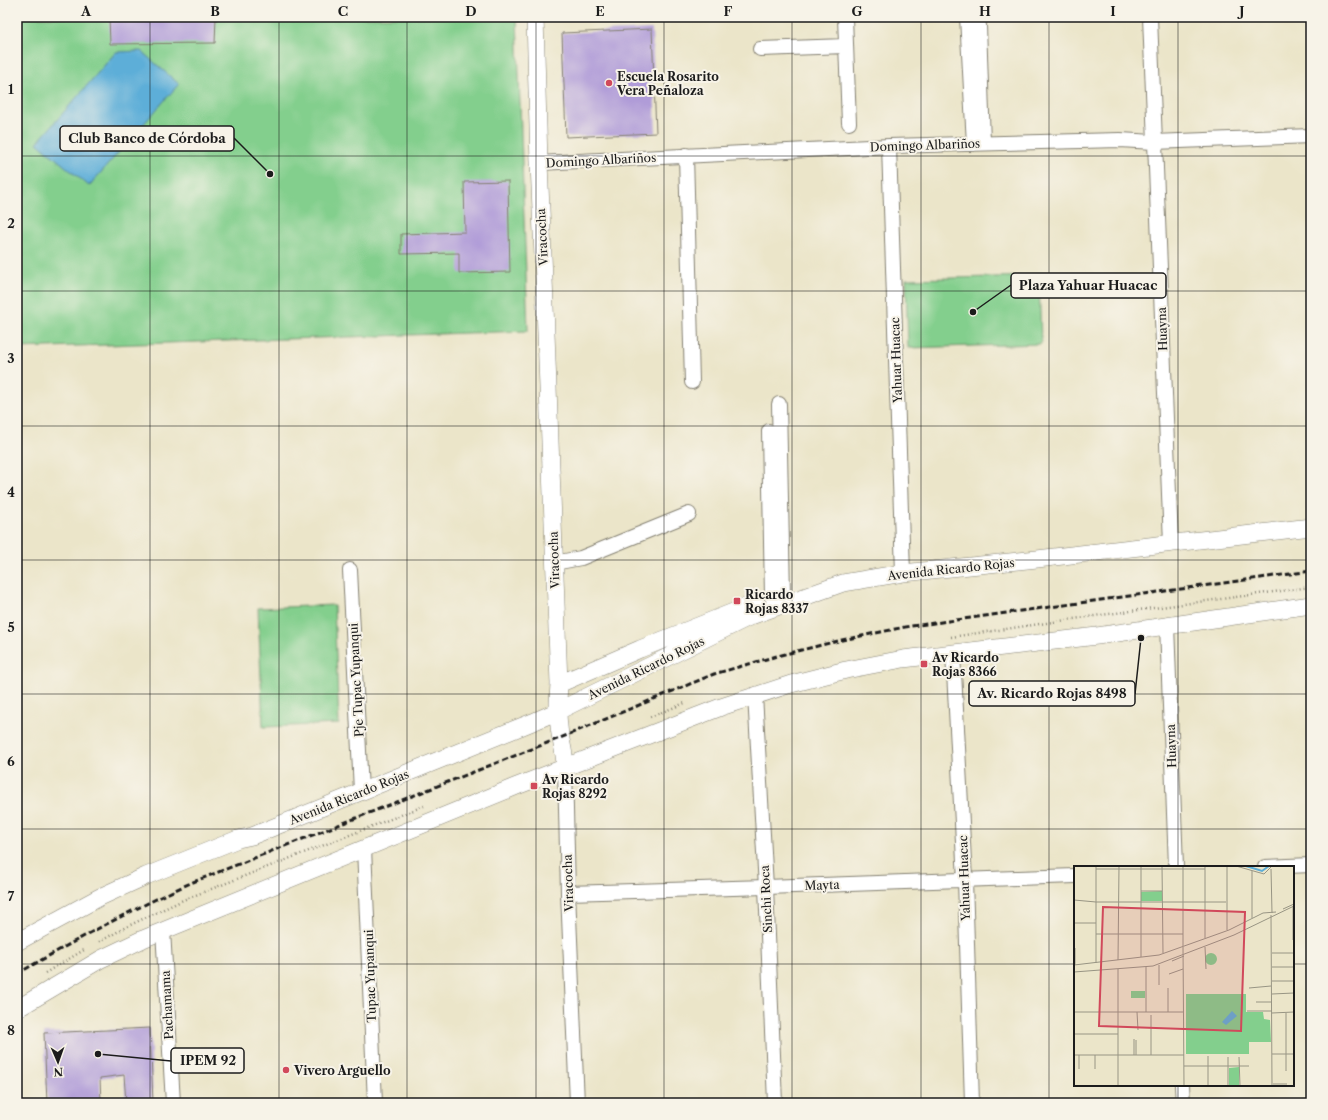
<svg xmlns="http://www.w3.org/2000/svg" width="1328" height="1120" font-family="'Libre Caslon Text',serif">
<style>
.green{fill:#83cf8d;stroke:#507654}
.water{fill:#5daed8;stroke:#3c657a}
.building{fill:#b09cd8}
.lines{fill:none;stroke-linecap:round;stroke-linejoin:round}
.minor-casing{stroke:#848072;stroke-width:16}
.major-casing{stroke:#848072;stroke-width:18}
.path{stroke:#848072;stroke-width:2.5;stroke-dasharray:1 3;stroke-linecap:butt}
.minor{stroke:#fff;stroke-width:14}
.major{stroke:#fff;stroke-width:17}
.rail{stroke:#1c1c1c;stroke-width:3;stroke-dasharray:6 3;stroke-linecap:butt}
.grid{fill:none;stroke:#1c1c1c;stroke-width:1;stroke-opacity:0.55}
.poi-dot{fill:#d1495b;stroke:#f7f3e8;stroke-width:1.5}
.labels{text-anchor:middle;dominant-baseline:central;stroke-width:4;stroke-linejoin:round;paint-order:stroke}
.poi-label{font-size:12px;font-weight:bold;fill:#1c1c1c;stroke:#f7f3e8;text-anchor:start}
.street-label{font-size:12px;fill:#1c1c1c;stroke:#f7f3e8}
.inset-river{fill:none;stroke:#5daed8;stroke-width:2}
.inset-road{fill:none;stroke:#989584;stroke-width:1}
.view{fill:#d1495b;fill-opacity:0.15;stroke:#d1495b;stroke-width:2}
.inset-edge{fill:none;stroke:#1c1c1c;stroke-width:2}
.leader{fill:none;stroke:#1c1c1c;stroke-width:1.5}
.callout-dot{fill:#1c1c1c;stroke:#f7f3e8;stroke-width:1.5}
.callout{fill:#f7f3e8;stroke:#1c1c1c;stroke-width:1.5}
.callout-label{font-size:13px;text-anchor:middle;font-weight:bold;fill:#1c1c1c}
.neatline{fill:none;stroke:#1c1c1c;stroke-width:1.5}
.grid-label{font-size:13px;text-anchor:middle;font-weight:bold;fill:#1c1c1c}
</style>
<rect width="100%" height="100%" fill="#f7f3e8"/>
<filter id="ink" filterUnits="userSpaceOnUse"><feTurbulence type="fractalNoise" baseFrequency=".025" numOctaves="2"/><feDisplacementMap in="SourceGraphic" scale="8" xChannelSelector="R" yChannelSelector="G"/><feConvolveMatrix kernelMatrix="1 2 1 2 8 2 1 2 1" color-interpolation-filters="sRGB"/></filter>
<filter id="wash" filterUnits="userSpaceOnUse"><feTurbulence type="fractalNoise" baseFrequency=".012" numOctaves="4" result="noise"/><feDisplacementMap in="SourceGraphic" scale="16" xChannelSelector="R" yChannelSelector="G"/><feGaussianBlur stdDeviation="0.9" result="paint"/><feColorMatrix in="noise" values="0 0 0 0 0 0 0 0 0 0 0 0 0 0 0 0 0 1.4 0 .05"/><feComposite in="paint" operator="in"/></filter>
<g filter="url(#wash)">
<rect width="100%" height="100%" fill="#ebe5c9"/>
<!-- green -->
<path class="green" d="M17,17H517L528,331L17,348Z
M1039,276L1041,344L908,348L906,279Z
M334,605L339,724L263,727L258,608Z"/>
<!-- water -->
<path class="water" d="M141,51L179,84L89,186L37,143L116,52Z"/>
<g id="blocks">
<!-- building -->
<path class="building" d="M109,17H216L215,43L110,44Z
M652,29L656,133L566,137L562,33Z
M508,181L510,272L459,273V253L401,254V234L465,232L464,182Z
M150,1028L153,1103H126L124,1075L100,1078L101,1103H47L44,1033Z"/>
</g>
</g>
<g filter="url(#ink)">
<use href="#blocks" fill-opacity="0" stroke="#848072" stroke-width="1"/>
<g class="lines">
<defs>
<path id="minor" d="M845,17L849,123
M967,17L974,144
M1150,17L1171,544
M979,25L983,143
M760,49L846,46
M889,146L903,573
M686,155L692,382
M539,163L889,146L1120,140L1154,142L1311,136
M779,404L783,594
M769,431L772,597
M554,563L581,558L689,514
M350,570L361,791
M1167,625L1176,867
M953,653L965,880L972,1103
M755,695L766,887L775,1103
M565,767L568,893L577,1103
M364,848L375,1103
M1265,867L1311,865
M568,893L766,887L1075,876
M163,930L173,1103
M1182,1085L1183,1103"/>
<path id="major" d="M535,17L539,163L544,279L559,684C558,698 557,712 559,726C560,741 565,751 565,767
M559,684L640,649L756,603
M17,942L100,897L146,876L238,839L252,836L535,721L558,711L751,616L843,583L903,573L1037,559L1311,527
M17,1009L101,959L143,939L517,786L721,707L791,684L846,670L903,659L1097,636L1311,605"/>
</defs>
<!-- minor casing -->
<use href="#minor" class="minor-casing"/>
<!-- major casing -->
<use href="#major" class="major-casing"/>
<!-- path -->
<path class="path" d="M951,637L1101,615L1311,587
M650,717L685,703
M99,942L126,927L183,900L424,806
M45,973L84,950"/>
<!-- minor -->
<use href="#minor" class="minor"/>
<!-- major -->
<use href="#major" class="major"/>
<!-- rail -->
<path class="rail" d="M17,974C74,941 132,909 193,882L560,738L714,674L777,656L842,640L905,627L1311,571"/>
</g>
</g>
<!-- grid -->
<path class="grid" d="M150,17V1103M279,17V1103M407,17V1103M536,17V1103M664,17V1103M792,17V1103M921,17V1103M1049,17V1103M1178,17V867M17,156H1311M17,291H1311M17,426H1311M17,560H1311M17,694H1311M17,829H1311M17,964H1075M1293,964H1311M1178,1085V1103"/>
<!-- markers -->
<g class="poi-dot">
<circle cx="609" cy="83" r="4"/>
<rect x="733" y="597" width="8" height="8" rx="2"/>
<rect x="920" y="660" width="8" height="8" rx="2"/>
<rect x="530" y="782" width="8" height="8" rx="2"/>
<circle cx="286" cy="1070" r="4"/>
</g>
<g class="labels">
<!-- poi labels -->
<g class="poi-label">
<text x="617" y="76">Escuela Rosarito<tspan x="617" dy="14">Vera Peñaloza</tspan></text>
<text x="745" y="594">Ricardo<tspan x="745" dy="14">Rojas 8337</tspan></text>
<text x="932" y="657">Av Ricardo<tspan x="932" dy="14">Rojas 8366</tspan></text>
<text x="542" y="779">Av Ricardo<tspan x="542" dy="14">Rojas 8292</tspan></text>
<text x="294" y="1070">Vivero Arguello</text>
</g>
<!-- street labels -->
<g class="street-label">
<text transform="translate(925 145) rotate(-2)">Domingo Albariños</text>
<text transform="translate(601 160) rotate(-3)">Domingo Albariños</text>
<text transform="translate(542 237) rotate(-93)">Viracocha</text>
<text transform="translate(1162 329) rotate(-92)">Huayna</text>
<text transform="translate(896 360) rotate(-92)">Yahuar Huacac</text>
<text transform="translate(554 560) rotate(-92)">Viracocha</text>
<text transform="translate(951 569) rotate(-6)">Avenida Ricardo Rojas</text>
<text transform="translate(646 668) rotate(-26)">Avenida Ricardo Rojas</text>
<text transform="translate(356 680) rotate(-93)">Pje Tupac Yupanqui</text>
<text transform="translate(1171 746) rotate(-92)">Huayna</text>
<text transform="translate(349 797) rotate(-22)">Avenida Ricardo Rojas</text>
<text transform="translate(964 878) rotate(-92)">Yahuar Huacac</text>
<text transform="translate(568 883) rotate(-92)">Viracocha</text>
<text transform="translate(822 885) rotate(-2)">Mayta</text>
<text transform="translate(766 899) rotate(-93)">Sinchi Roca</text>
<text transform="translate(370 976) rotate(-92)">Tupac Yupanqui</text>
<text transform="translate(167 1005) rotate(-93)">Pachamama</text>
</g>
</g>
<!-- overview -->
<g transform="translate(1074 866)">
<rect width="220" height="220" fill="#ebe5c9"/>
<path d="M88,25V35H67V26ZM131 93a6 6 0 1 1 12 0a6 6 0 1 1-12 0ZM57,125H71V132H57ZM112,128H172V146H189L190,153L196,154L197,176H175V188H112ZM165,201V220H155V202Z" fill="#83cf8d"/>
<path d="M158,145L163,150L152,159L148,156Z" fill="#5daed8"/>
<path class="inset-river" d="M172,0L188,5L195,0"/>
<path class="inset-road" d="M22,0V97M67,0V91M88,0L89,87M109,0V80M153,0V64M162,0L190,8L198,0M22,3H131M197,3L198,47M178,5V52M67,25H88M0,34L22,36H152M209,43L220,38M197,49L198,220M0,57H22M22,68H109M131,72V0M219,74V40M109,81L110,220M131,81L132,103M198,87H220M44,94L45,0M98,95L110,90M0,99L85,89L155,64L189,47L202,46M1,99V82M198,101H220M44,103V220M0,106L79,100L160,69L220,40M95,108L109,103M198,115H220M220,115V133M85,119V99M175,122L197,120M198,128L220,127M182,136H197M173,145H198M0,146H109M63,146L64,164M72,146V101M94,146V122M198,147L220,146M212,147V205M77,149V189M0,168H44M60,173V189M62,174V189M198,188H220M0,189H110M134,190V220M154,191V220M165,191L166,220M110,200H175M5,203V189M21,203V189M199,218H213"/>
<path class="view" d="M29,41L171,46L167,165L25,160Z"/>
<rect width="220" height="220" class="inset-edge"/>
</g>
<!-- callouts -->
<path class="leader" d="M270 174L234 138M973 312L1011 285M1141 638L1135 694M98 1054L171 1061"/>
<g class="callout-dot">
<circle cx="270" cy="174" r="4"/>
<circle cx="973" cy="312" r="4"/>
<circle cx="1141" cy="638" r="4"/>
<circle cx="98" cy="1054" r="4"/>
</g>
<g class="callout">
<rect x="60" y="126" width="174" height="25" rx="4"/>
<rect x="1011" y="273" width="155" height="25" rx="4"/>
<rect x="969" y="681" width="166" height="25" rx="4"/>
<rect x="171" y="1048" width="73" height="25" rx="4"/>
</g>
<g class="callout-label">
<text x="147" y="143">Club Banco de Córdoba</text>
<text x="1088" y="290">Plaza Yahuar Huacac</text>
<text x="1052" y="698">Av. Ricardo Rojas 8498</text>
<text x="208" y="1065">IPEM 92</text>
</g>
<!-- margin -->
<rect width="1328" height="1120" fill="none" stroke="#f7f3e8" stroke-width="44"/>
<!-- north arrow -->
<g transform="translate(58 1062) rotate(178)" stroke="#f7f3e8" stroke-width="3" paint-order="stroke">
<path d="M0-3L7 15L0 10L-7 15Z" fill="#1c1c1c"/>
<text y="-6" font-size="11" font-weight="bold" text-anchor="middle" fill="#1c1c1c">N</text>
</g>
<rect x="22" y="22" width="1284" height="1076" class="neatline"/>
<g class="grid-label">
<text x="86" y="16">A</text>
<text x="215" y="16">B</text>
<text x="343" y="16">C</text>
<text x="471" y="16">D</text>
<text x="600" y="16">E</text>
<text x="728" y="16">F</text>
<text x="857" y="16">G</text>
<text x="985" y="16">H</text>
<text x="1113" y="16">I</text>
<text x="1242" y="16">J</text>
<text x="11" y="94">1</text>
<text x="11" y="228">2</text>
<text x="11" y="363">3</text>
<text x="11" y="497">4</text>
<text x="11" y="632">5</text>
<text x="11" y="766">6</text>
<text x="11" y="901">7</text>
<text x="11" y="1035">8</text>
</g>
</svg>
